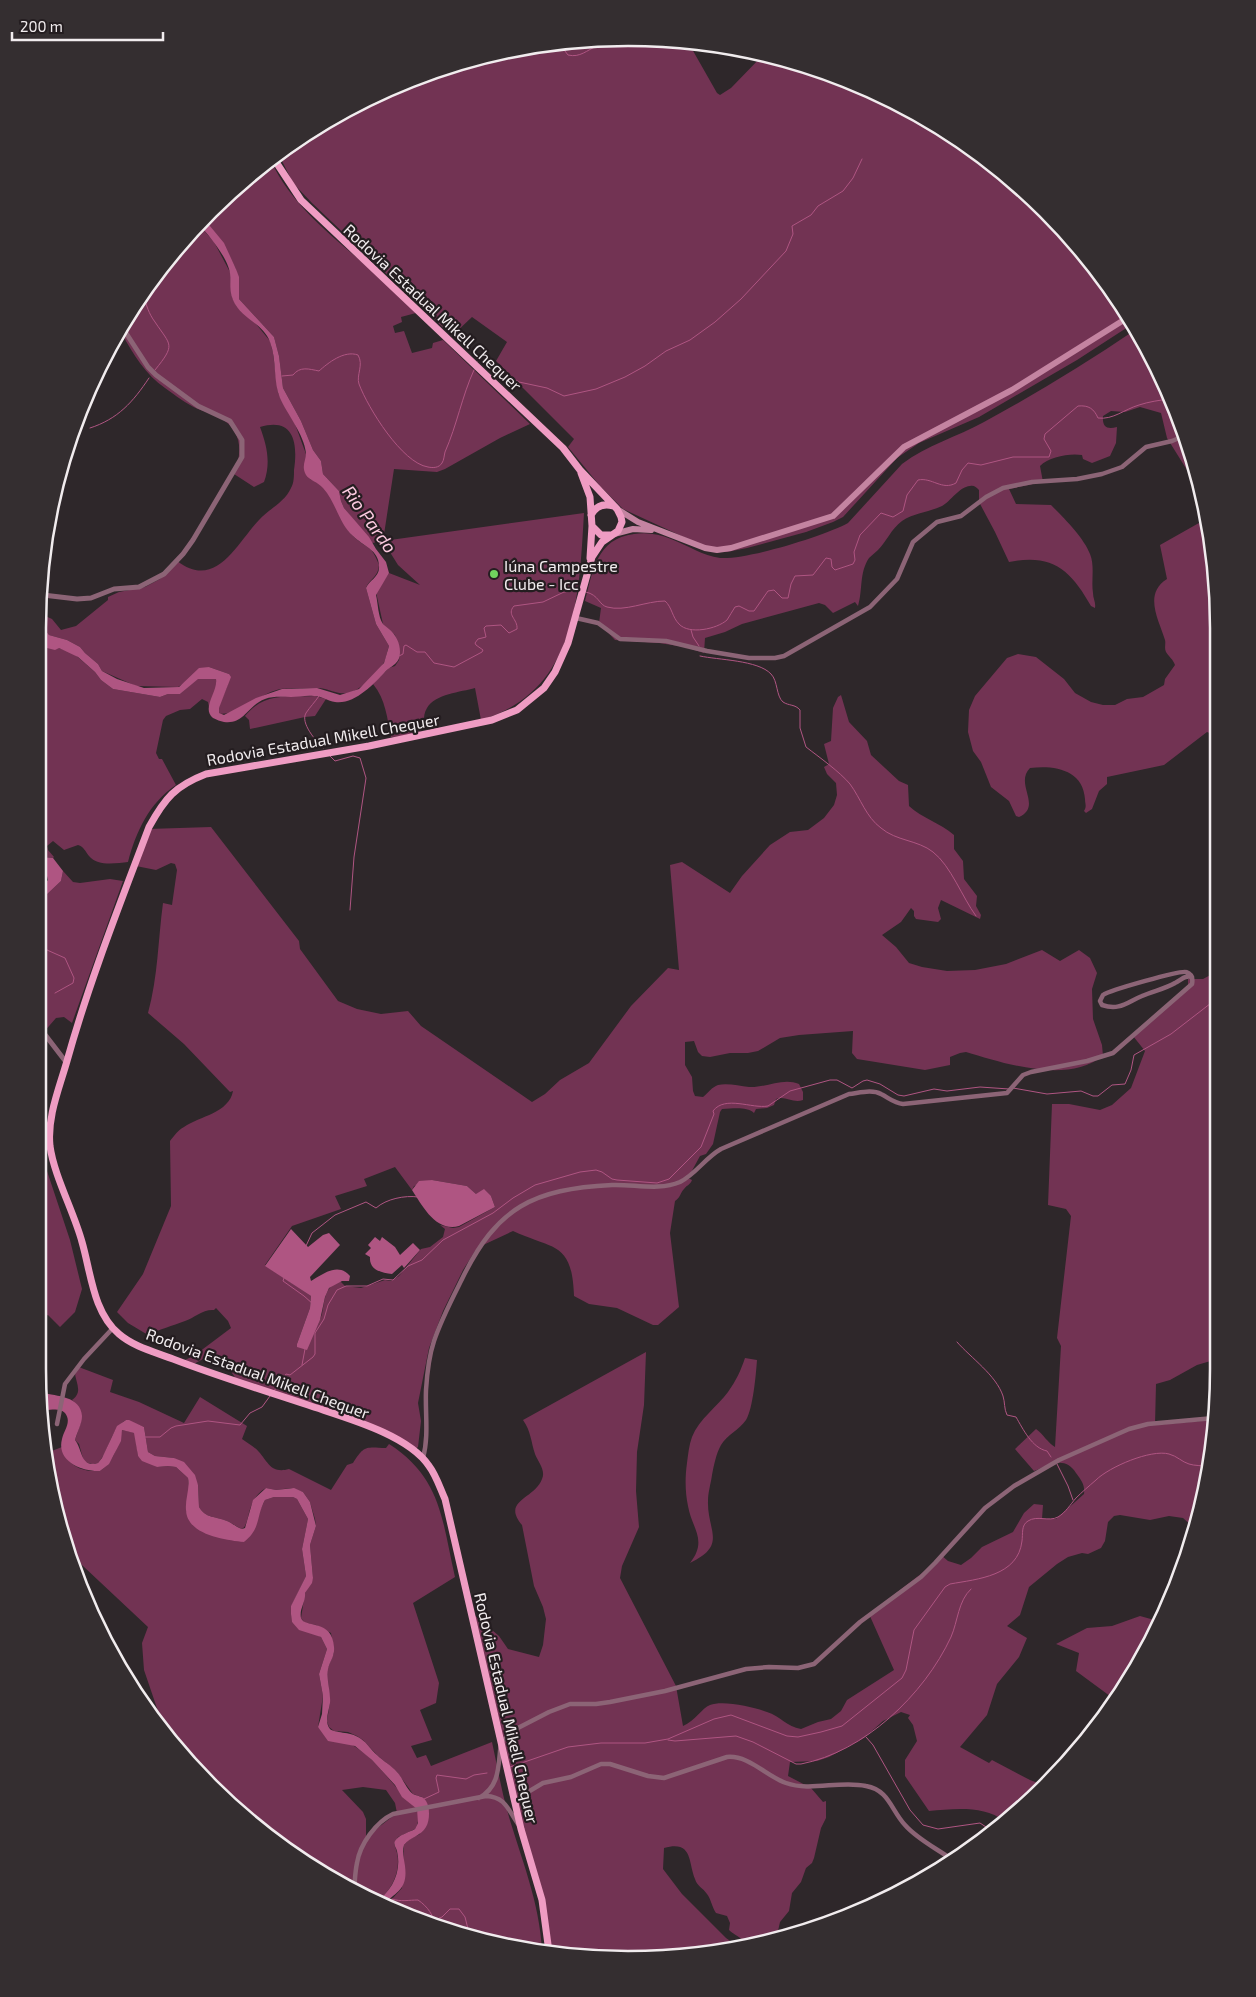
<svg xmlns="http://www.w3.org/2000/svg" width="1256" height="1997" font-family="'Exo 2',sans-serif">
<style>
.green{fill:#723353;fill-rule:evenodd}
.water{fill:#af5582}
.lines{fill:none;stroke-linecap:round;stroke-linejoin:round}
.stream{stroke:#af5582;stroke-width:1}
.minor{stroke:#8c6476;stroke-width:4.5}
.tertiary{stroke:#8c6476;stroke-width:5}
.secondary{stroke:#c484a1;stroke-width:6}
.primary{stroke:#ef9cc3;stroke-width:7}
.poi-dot{fill:#71d35e;stroke:#241d20;stroke-width:2}
.labels{text-anchor:middle;dominant-baseline:central;stroke-width:4.5;stroke-linejoin:round;paint-order:stroke}
.street-label{font-size:16px;fill:#f1ecee;stroke:#241d20}
.poi-label{font-size:16px;fill:#f1ecee;stroke:#241d20;text-anchor:start}
.water-label{font-size:18px;font-style:italic;fill:#fccae0;stroke:#241d20}
.rim{fill:none;stroke:#f1ecee;stroke-width:2.5}
</style>
<rect width="100%" height="100%" fill="#2e272a"/>
<!-- green -->
<path class="green" d="M667,39L688,42L717,93L720,95L731,88L763,55L781,58L889,99L988,160L1096,268L1131,325L1077,360L979,417L919,443L897,458L843,517L833,522L806,532L747,548L727,552L714,551L623,509L600,486L568,447L574,439L496,361L507,342L472,317L452,336L312,203L293,183L279,155L333,116L438,69L551,43Z
M271,161C292,206 332,236 369,268C385,282 400,298 416,313L401,317L402,322L393,326L395,333L404,331L412,353L432,348L433,343L443,340L530,424L500,438L445,469L437,472L394,469L383,541L584,513C579,597 577,691 481,720L475,688C461,692 435,694 427,708C423,714 424,722 424,728C415,736 402,736 391,737C387,718 386,700 373,684L389,668L395,666L399,660L400,653L395,635L383,624L376,592L389,573L420,585L398,565L383,541L372,543L344,508L341,501L339,491L323,474L321,461L313,450L301,421L283,388L279,356L274,337L239,299L236,269L224,246L205,220L239,184Z
M200,226L214,242L230,272L232,297L237,307L252,319L270,341L273,353L278,393L295,424L306,454L310,479C335,484 337,522 354,537C368,550 371,544 379,565C378,578 369,579 366,588L376,624L389,646C387,651 386,660 383,664C380,670 365,685 359,688C343,699 335,690 319,688C312,688 288,688 281,689C264,691 231,719 218,713C219,699 230,688 229,674L209,667L178,687L136,686L102,671L98,664L85,653L80,647L67,640L49,635L43,627V615L52,619L61,630L76,626L108,600V597L119,592L145,587L160,579L177,561C216,591 237,543 259,520C269,509 285,502 291,488C294,483 294,476 294,470C298,443 294,417 260,427C267,446 271,463 264,482L254,487L234,474C243,451 242,430 219,417C213,413 205,412 198,409C186,404 175,395 165,388C146,375 133,354 122,334L160,268Z
M1135,330L1157,367L1198,475L1202,494L1167,438L1161,413L1140,407L1125,412L1111,411L1103,416C1102,427 1107,430 1117,427L1116,443L1110,456L1092,463L1083,459L1082,455C1069,453 1049,457 1040,466L1043,482L1009,489L1016,504L1051,505C1064,518 1084,538 1090,554C1095,566 1091,581 1093,593C1093,599 1096,602 1095,608L1091,606C1071,570 1052,553 1009,562L995,532L979,502V490C976,487 974,485 970,486C959,487 951,501 942,506C929,512 914,513 902,521C891,529 887,541 878,550C875,553 872,555 869,558C859,573 863,590 858,606L855,602L833,613L825,605L819,603L742,624L725,632L705,638L704,653L685,647L659,643L615,640L599,623L601,608L585,601C593,571 596,539 634,534C647,532 659,534 671,539C687,545 703,556 720,558C747,560 824,536 848,523L902,464C927,445 957,437 984,422C1036,394 1086,363 1135,330Z
M1206,519L1217,589V736L1207,732L1164,765L1107,777V784L1099,791L1092,809L1086,813L1084,811C1087,806 1085,804 1085,799C1083,770 1055,765 1030,768C1014,784 1043,806 1019,817L1016,816L1009,801L991,787L981,762L973,751L968,732L969,710L975,696L1007,658L1018,654L1036,657L1064,679L1075,693L1091,702L1103,705H1115L1127,699L1143,697L1164,685L1165,679L1175,665C1173,659 1169,657 1166,652C1164,648 1166,644 1165,640C1159,620 1143,594 1167,579L1160,545Z
M45,648H59L73,653L95,672L101,680L113,689L160,697L168,694H180L197,679H216L217,685L209,707L208,702L202,699L190,709L180,710L166,716L163,720L156,753L159,759H162L176,785C149,803 136,832 128,862C117,863 98,867 89,856C85,851 84,847 78,845L64,850L53,841L47,846L48,850L54,857L53,858L43,857V650Z
M841,695L849,722L867,741L871,755L899,781L908,785L909,806C922,818 940,823 954,835V849L963,861L964,879L977,896L976,906L981,915L980,919L941,900L938,908L941,919L938,922L916,919L914,916V911L911,908L901,922L882,935L896,947L909,963L922,967L947,971L975,970L1006,964L1042,950L1060,961L1079,950L1090,958L1097,973L1092,989L1093,1019L1102,1045L1103,1056C1067,1084 1006,1064 966,1052L960,1053L950,1057V1065L925,1070L857,1059L852,1053L853,1031L799,1035L780,1038L758,1051L748,1053H730L710,1057L702,1056L698,1052L694,1041L685,1042V1065L692,1077L693,1091L695,1096L703,1097C708,1093 712,1087 718,1085C728,1083 739,1086 749,1087C766,1088 783,1077 799,1084L803,1092V1100C793,1104 785,1095 776,1099L774,1105L767,1108L756,1109L754,1113C746,1106 732,1109 722,1109L720,1112L713,1144L706,1154L700,1156L688,1178L692,1180C690,1185 687,1185 684,1189C680,1193 681,1197 675,1201L670,1233L679,1307L658,1325H653L617,1308L589,1304L574,1296C572,1241 554,1250 513,1231L481,1246L475,1251L463,1270L443,1311L429,1348L418,1403L421,1421L418,1447L413,1451L393,1436L237,1381C228,1364 221,1363 203,1359L192,1365L185,1360L195,1355L231,1328L228,1321L216,1308L214,1310C203,1309 194,1318 185,1321C172,1326 160,1329 148,1335L128,1323L117,1312L143,1274L171,1206L170,1141C174,1136 178,1130 184,1127C200,1116 229,1113 233,1091L230,1092L184,1044L148,1013C158,977 158,940 163,903L172,905L177,870L175,864L171,863L156,870L136,866L148,829L211,827L299,941L300,949L338,1001L357,1009L381,1014L408,1011L421,1026L532,1102L545,1094L560,1080L589,1063L631,1006L668,968L679,970L670,865L682,862L730,893L742,876L770,845L790,832L808,830L824,818L834,805L837,795L836,783L827,774L824,767L829,764L824,744L831,741L833,708L838,697ZM395,1167L412,1190L414,1186L432,1180L467,1186L476,1194L491,1196L495,1207L459,1227L453,1228L440,1225L445,1229L443,1237L430,1247L421,1249L399,1276L391,1281L385,1280L361,1288L345,1286L340,1281C324,1287 325,1300 322,1314C320,1320 317,1327 313,1332C310,1337 302,1341 297,1344L310,1308L311,1296L265,1265L292,1226L341,1209L335,1196L367,1186L364,1179Z
M315,696L326,699L315,716L305,717L250,729L249,720L245,716C264,692 287,697 315,696Z
M63,871L73,882L80,883L110,879L123,881L72,1023L64,1017L56,1018L43,1033V898L61,881Z
M1216,972L1214,1360L1197,1365L1170,1380L1156,1384L1155,1425L1214,1420L1213,1446L1192,1526L1183,1518L1169,1516L1150,1520L1120,1515L1114,1516L1108,1522L1105,1541L1101,1548L1088,1554L1082,1553L1068,1557L1057,1564L1029,1587L1020,1615L1007,1626L1027,1638L1019,1657L997,1684L987,1715L960,1747L989,1763L992,1760L1030,1780L1046,1786L1004,1821C984,1805 953,1809 929,1811L905,1776V1760L917,1741L913,1725L908,1718L910,1715L901,1712L883,1721L864,1738L829,1757L817,1761L790,1762L788,1776L811,1788L823,1802L826,1801V1818L821,1828L814,1858L812,1863L806,1868L801,1882L792,1893L789,1911L780,1922L776,1940L745,1944C741,1936 735,1936 729,1930L730,1923L727,1916L716,1913C712,1907 711,1899 707,1894C703,1888 697,1886 695,1879C688,1862 693,1840 664,1848L663,1869L682,1894L726,1938L736,1945L628,1959L551,1952L473,1614L499,1636L508,1649L539,1657L543,1645L546,1619L543,1607L534,1586L522,1525C501,1500 535,1499 542,1479C546,1470 538,1462 535,1454C531,1442 531,1431 523,1420L646,1352L644,1405L637,1452L636,1491L639,1527L622,1566L620,1578L676,1686L683,1726C695,1721 702,1708 710,1705C723,1700 754,1707 767,1712C780,1716 787,1727 801,1729L818,1722L831,1719L841,1711L847,1700L894,1670L869,1614L926,1570L941,1555L948,1561L961,1565L971,1558L982,1547L1013,1532L1024,1513L1034,1504L1043,1505L1042,1519H1056L1084,1494C1085,1485 1082,1481 1076,1473C1065,1455 1049,1465 1034,1471L1015,1449L1036,1429C1043,1434 1048,1443 1055,1447L1061,1346L1057,1338L1071,1216L1066,1209L1048,1205L1052,1104H1069L1100,1110L1112,1105L1131,1088L1145,1051L1133,1036L1188,985V979H1203Z
M43,1159L70,1240L82,1289L75,1312L60,1327L48,1315L43,1317Z
M745,1358L757,1360C756,1374 753,1409 746,1420C739,1430 727,1435 721,1445C716,1454 714,1465 712,1475C711,1483 708,1492 708,1501C707,1531 728,1545 690,1563C708,1540 692,1529 688,1506C685,1492 685,1477 687,1463C688,1455 689,1445 692,1437C699,1419 717,1407 728,1392C736,1381 741,1370 745,1358Z
M76,1366L113,1380L110,1392L139,1402L184,1423L200,1397L247,1426L242,1439C247,1443 255,1447 259,1452C268,1462 271,1474 289,1469L331,1490L347,1465L353,1463C364,1445 366,1447 386,1448L389,1444C442,1478 442,1521 455,1577L413,1603L439,1683L436,1703L420,1710L432,1740L411,1746L417,1758L426,1755L431,1766L492,1742C497,1765 501,1788 507,1810C520,1856 540,1902 542,1951C486,1946 434,1926 382,1905L392,1899L402,1888L404,1845L408,1840L420,1834L422,1797L413,1794L397,1772L377,1755L363,1740L357,1736L348,1732L334,1731L329,1727L327,1721L330,1702L327,1670L334,1653L331,1633L316,1625L305,1623L301,1618L305,1593L313,1578L310,1545L316,1526L315,1519L310,1502L303,1492L291,1488L276,1490L266,1488C245,1500 251,1524 242,1529C237,1527 232,1523 227,1521C216,1516 206,1519 199,1507L198,1485L174,1458L155,1456L148,1452L144,1427L126,1420C110,1429 110,1450 98,1463L93,1464L84,1462L79,1444L75,1440L81,1422L75,1403L72,1400C86,1390 71,1379 76,1366Z
M122,1430L135,1433L138,1456L157,1467L168,1466L176,1467L188,1478L189,1492L186,1512L244,1542L265,1500L274,1497H293L297,1499L308,1519L302,1549L306,1576L291,1607L292,1622L321,1637L327,1649L319,1674L323,1696L318,1727C337,1737 357,1745 372,1760C388,1776 400,1794 417,1809C419,1816 419,1823 415,1829L398,1837L394,1844C404,1866 394,1889 376,1902L367,1898L269,1838L210,1786L160,1726L161,1720L144,1670L142,1643L148,1627L67,1551L44,1454L62,1447C68,1466 81,1472 100,1471C115,1460 117,1447 122,1430ZM363,1787L386,1790L395,1803L397,1813L366,1837V1819L363,1812L342,1790Z
M1140,1616L1158,1621L1114,1699L1076,1671L1079,1653L1056,1644L1087,1628L1112,1626Z"/>
<!-- water -->
<path class="water" d="M205,220L224,243L236,269L239,277V299L274,337L279,356L283,388L301,421L313,450L321,461L323,474L339,491L341,501L344,508L369,537L376,549L386,562L389,573L376,595C378,603 378,617 383,624C385,626 387,627 389,629C396,635 400,643 400,652C400,664 392,665 385,672C374,684 354,705 335,702C328,701 322,696 314,696C306,695 299,697 291,697C282,697 273,696 265,699C248,705 244,725 224,722C220,721 217,720 213,718C201,708 218,692 216,679H198L180,694H168L160,697L113,689L101,680L95,672L78,657L59,648L55,650L47,648L43,650V627L49,635L67,640L80,647L85,653L98,664L102,671L117,679L144,688L179,687L199,668L209,667L229,674L231,677L219,708V713L224,715L256,698L282,689L317,688L340,695L359,689L384,663L389,646L376,624L366,588C369,580 380,577 379,566C379,550 363,546 353,536C339,524 336,502 323,488C318,482 309,480 306,475C301,466 306,461 306,453C304,434 287,414 280,398C273,382 277,360 270,342C263,323 240,318 233,300C229,291 231,282 230,273C228,259 210,236 200,226Z
M43,857L53,858L63,871L61,881L43,898V886L48,880L46,872L43,869Z
M432,1180L467,1186L476,1194L484,1189L491,1196L495,1207L459,1226C436,1232 423,1207 412,1190L419,1181Z
M291,1229L308,1247L323,1235L329,1233L340,1245L310,1277L311,1281C323,1274 338,1262 350,1276L349,1281H342L329,1288L325,1297L320,1320L307,1350L297,1347V1344L310,1308L311,1296L265,1266Z
M375,1237L380,1241L382,1237L395,1247L400,1255L413,1243L420,1250L404,1268L402,1265L392,1274C382,1273 369,1270 370,1257L365,1254L371,1248L368,1245Z
M43,1393C56,1396 81,1396 82,1416C82,1424 77,1432 75,1440C83,1450 80,1468 98,1463L102,1458L117,1426L126,1420H129L144,1427L148,1452L155,1456L174,1458L184,1462L195,1475L198,1485L199,1507C206,1519 216,1516 227,1521C232,1523 236,1527 242,1529L245,1528L253,1500L266,1488L276,1490L294,1488L303,1492L310,1502L316,1526L310,1545L313,1578L312,1583L305,1593C306,1602 299,1609 301,1618C305,1629 332,1618 334,1647C335,1656 330,1661 328,1669C326,1679 331,1692 330,1703C329,1710 324,1722 330,1729C334,1733 351,1732 358,1737C366,1741 370,1749 377,1755C383,1761 392,1766 397,1772C403,1778 406,1789 413,1794C417,1796 423,1796 426,1801C430,1807 430,1820 426,1827C421,1836 410,1837 404,1845C402,1852 404,1859 405,1866C408,1889 397,1892 382,1905L376,1902C392,1891 402,1872 397,1851C396,1847 393,1845 395,1841C398,1835 410,1832 415,1829L418,1823L417,1809L402,1797L395,1785L372,1760L355,1746L328,1741L318,1727L322,1714L323,1696L319,1674L327,1649L321,1637L299,1630L292,1622L291,1614V1606L306,1576L302,1549L308,1519L297,1499L293,1497H274L265,1500C256,1516 261,1529 244,1542C225,1540 187,1535 186,1510C185,1499 190,1489 188,1478L176,1467L168,1466L157,1467L142,1461L138,1456L134,1433L122,1430L121,1441L109,1464L100,1471C83,1472 56,1462 62,1439C64,1430 72,1422 65,1413C59,1407 49,1411 43,1410Z"/>
<g class="lines">
<!-- stream -->
<path class="stream" d="M558,42L568,55C580,58 587,50 597,46C604,43 613,42 621,40
M545,44L549,43
M144,296C146,305 149,314 155,322C171,346 176,344 155,370
M478,361L480,359L484,360L519,382L547,388L564,396L596,389L625,377L645,366L666,351L690,340L715,322L741,299L786,251L793,234L792,226L811,215L818,206L843,191L853,178L862,159
M282,376L293,375C300,366 309,369 319,371C328,363 344,350 358,355C364,365 356,375 359,384C368,408 402,463 428,467C433,468 439,468 442,463C444,460 444,456 445,452C457,425 462,396 474,370
M90,428C118,419 133,402 149,378
M586,592C599,595 599,605 607,607C625,612 646,601 665,601C672,607 672,617 679,624C689,635 717,629 727,620C730,616 732,611 735,607L739,606L749,611H754L768,591L774,590L782,598H788L791,584L795,576L813,575L826,558L831,559L832,567L835,570L853,564L855,560L854,552L860,535L881,513L893,517L903,511L907,495L918,480C932,477 942,491 956,483L962,470L968,463L981,465L1013,457H1049L1051,451L1044,439L1045,434L1078,406C1089,405 1094,409 1098,418C1113,420 1125,409 1139,405C1148,402 1160,400 1170,399
M691,630L693,637L699,646
M399,656L403,654L404,646L406,645L417,652H425L434,663L454,667L482,652L483,650L476,645L475,643L478,639L486,637L484,628L486,626L501,625L509,633L517,629C518,619 506,615 514,606L543,602L564,592L579,591
M700,656C718,660 758,660 771,674C778,681 776,696 783,702C789,706 795,704 800,710V728L806,747C819,757 840,772 850,784C861,799 866,817 881,828C896,841 918,840 933,852C951,866 962,897 976,916
M319,696C315,702 310,707 306,713C300,723 316,741 323,748
M330,756L335,761L353,756L360,758L366,778L354,857L350,910
M43,944L47,950L65,958L74,978L73,983L55,993
M1013,1088L1047,1094L1081,1091L1093,1096H1098L1112,1085L1125,1084L1131,1070L1134,1055L1171,1034L1215,1000
M306,1246L312,1233L335,1215L366,1202L376,1208C386,1199 405,1195 418,1197
M284,1278L283,1281L304,1296L313,1304
M957,1342C971,1358 996,1375 1003,1396C1005,1402 1004,1409 1007,1415L1016,1417C1023,1429 1032,1448 1047,1451L1051,1457
M302,1365L305,1349
M274,1391L286,1374L290,1375L313,1357L315,1354V1333L324,1319L328,1305L337,1290L346,1286H367L383,1279L393,1280L408,1266L422,1260L443,1240L493,1213L513,1198L535,1185L580,1172L596,1170L602,1172L612,1179L617,1180L657,1183L669,1179L701,1147L714,1114L713,1111C725,1095 752,1109 768,1106L790,1091L830,1080H837L852,1088L863,1081L867,1080L880,1084L898,1095L904,1096L934,1089L947,1091L980,1087L1009,1089
M145,1437H160L171,1428L176,1426L208,1421L240,1425L250,1413L262,1407L270,1396
M1057,1464L1068,1486L1073,1500
M866,1737L873,1745L910,1810L923,1825L938,1829L980,1823L992,1831
M668,1740L675,1741L736,1736L753,1742L796,1764H801C864,1752 924,1695 951,1637C958,1621 958,1601 971,1589
M510,1767L568,1747L601,1743H645L668,1739L714,1719L731,1715L787,1736L798,1737L821,1732L842,1726L902,1678L906,1670L914,1630L945,1587L950,1584C978,1579 1018,1576 1022,1541C1023,1534 1021,1525 1028,1521C1037,1515 1049,1522 1058,1517C1066,1512 1070,1505 1076,1498C1082,1492 1089,1486 1096,1480C1109,1467 1151,1449 1169,1454C1177,1456 1182,1462 1189,1464C1195,1466 1201,1465 1208,1467
M424,1799L439,1792L436,1778L437,1775L466,1779L474,1775L487,1773
M392,1899C401,1902 409,1900 418,1900C427,1906 435,1916 434,1926
M435,1920L442,1917L450,1909H459L465,1917L470,1937"/>
<!-- minor -->
<path class="minor" d="M576,618L598,623L620,639L666,641L707,651L749,658H775L784,656L870,607L897,579L913,542L937,522L961,516L986,497L1003,488L1032,482L1077,479L1102,474L1122,467L1146,447L1172,441L1184,436
M57,1424L65,1384L84,1359L113,1328
M423,1458C429,1436 425,1413 426,1390C427,1374 429,1356 434,1341C441,1320 452,1299 462,1279C497,1207 533,1189 612,1185C634,1184 659,1191 680,1182C696,1174 705,1158 721,1149L849,1094C859,1093 872,1089 881,1094C889,1098 894,1103 903,1104L1007,1093L1023,1075L1031,1072L1087,1061L1113,1053L1192,984C1193,979 1192,974 1186,972C1181,970 1110,990 1103,995L1100,1001L1102,1005C1120,1011 1127,1002 1142,996C1153,991 1165,989 1175,983C1182,980 1184,975 1192,977
M479,1798C501,1786 498,1764 501,1742L516,1729L549,1712L570,1704H596L610,1702L665,1691L746,1669L769,1667L798,1668L814,1664L860,1622L921,1577L935,1563L985,1508L1014,1486L1059,1460L1129,1429L1148,1424L1214,1418
M515,1803L528,1792L543,1783L571,1777L601,1764H610L648,1776L664,1778L727,1757C749,1755 766,1776 786,1783C811,1792 840,1780 866,1786C889,1790 891,1810 905,1825C918,1840 938,1849 954,1861
M354,1890C355,1881 355,1872 357,1863C360,1844 376,1822 393,1814L486,1796C506,1797 508,1810 518,1824"/>
<!-- tertiary -->
<path class="tertiary" d="M43,595L77,599L91,598L114,589L139,587L164,574L183,554L193,540L242,457V440L230,421L198,406L156,375L148,367L124,330
M43,1032L66,1062"/>
<!-- secondary -->
<path class="secondary" d="M617,509L638,522L705,548L717,550L731,548L833,516L904,447L1012,390L1127,318
M614,534L633,529L651,530"/>
<!-- primary -->
<path class="primary" d="M274,159L301,200L563,448L580,470L617,509L621,517L622,522L618,531L602,542L592,557L568,643L555,672L544,688L517,710L492,720L369,746L206,774C175,786 165,798 149,827C120,904 89,982 67,1061C59,1089 47,1117 50,1146C54,1176 74,1212 82,1242C91,1273 93,1312 119,1334C134,1347 155,1352 173,1359C217,1376 263,1390 308,1405C343,1417 408,1434 429,1466C436,1475 440,1488 445,1499L521,1829L542,1900L549,1952
M581,473L590,497L592,526L601,535H610
M591,515C596,506 603,503 613,506
M590,558L592,526"/>
</g>
<!-- markers -->
<circle class="poi-dot" cx="494" cy="574" r="5"/>
<g class="labels">
<!-- street labels -->
<g class="street-label">
<text transform="translate(433 307) rotate(43)">Rodovia Estadual Mikell Chequer</text>
<text transform="translate(323 739) rotate(-10)">Rodovia Estadual Mikell Chequer</text>
<text transform="translate(258 1373) rotate(20)">Rodovia Estadual Mikell Chequer</text>
<text transform="translate(507 1708) rotate(77)">Rodovia Estadual Mikell Chequer</text>
</g>
<!-- poi labels -->
<g class="poi-label">
<text x="504" y="565">Iúna Campestre<tspan x="504" dy="18">Clube - Icc</tspan></text>
</g>
<!-- water labels -->
<g class="water-label">
<text transform="translate(370 519) rotate(54)">Rio Pardo</text>
</g>
</g>
<!-- crop -->
<path d="M0 0H1256V1997H0ZM628 46H628A582 582 0 0 1 1210 628V1369A582 582 0 0 1 628 1951H628A582 582 0 0 1 46 1369V628A582 582 0 0 1 628 46Z" fill="#342e30" fill-rule="evenodd"/>
<path class="rim" d="M628 46H628A582 582 0 0 1 1210 628V1369A582 582 0 0 1 628 1951H628A582 582 0 0 1 46 1369V628A582 582 0 0 1 628 46Z"/>
<!-- scale -->
<path d="M12 32v8h151v-8" fill="none" stroke="#f1ecee" stroke-width="2.5"/>
<text x="20" y="32" font-size="15" fill="#f1ecee" stroke="#241d20" stroke-width="4" paint-order="stroke">200 m</text>
</svg>
